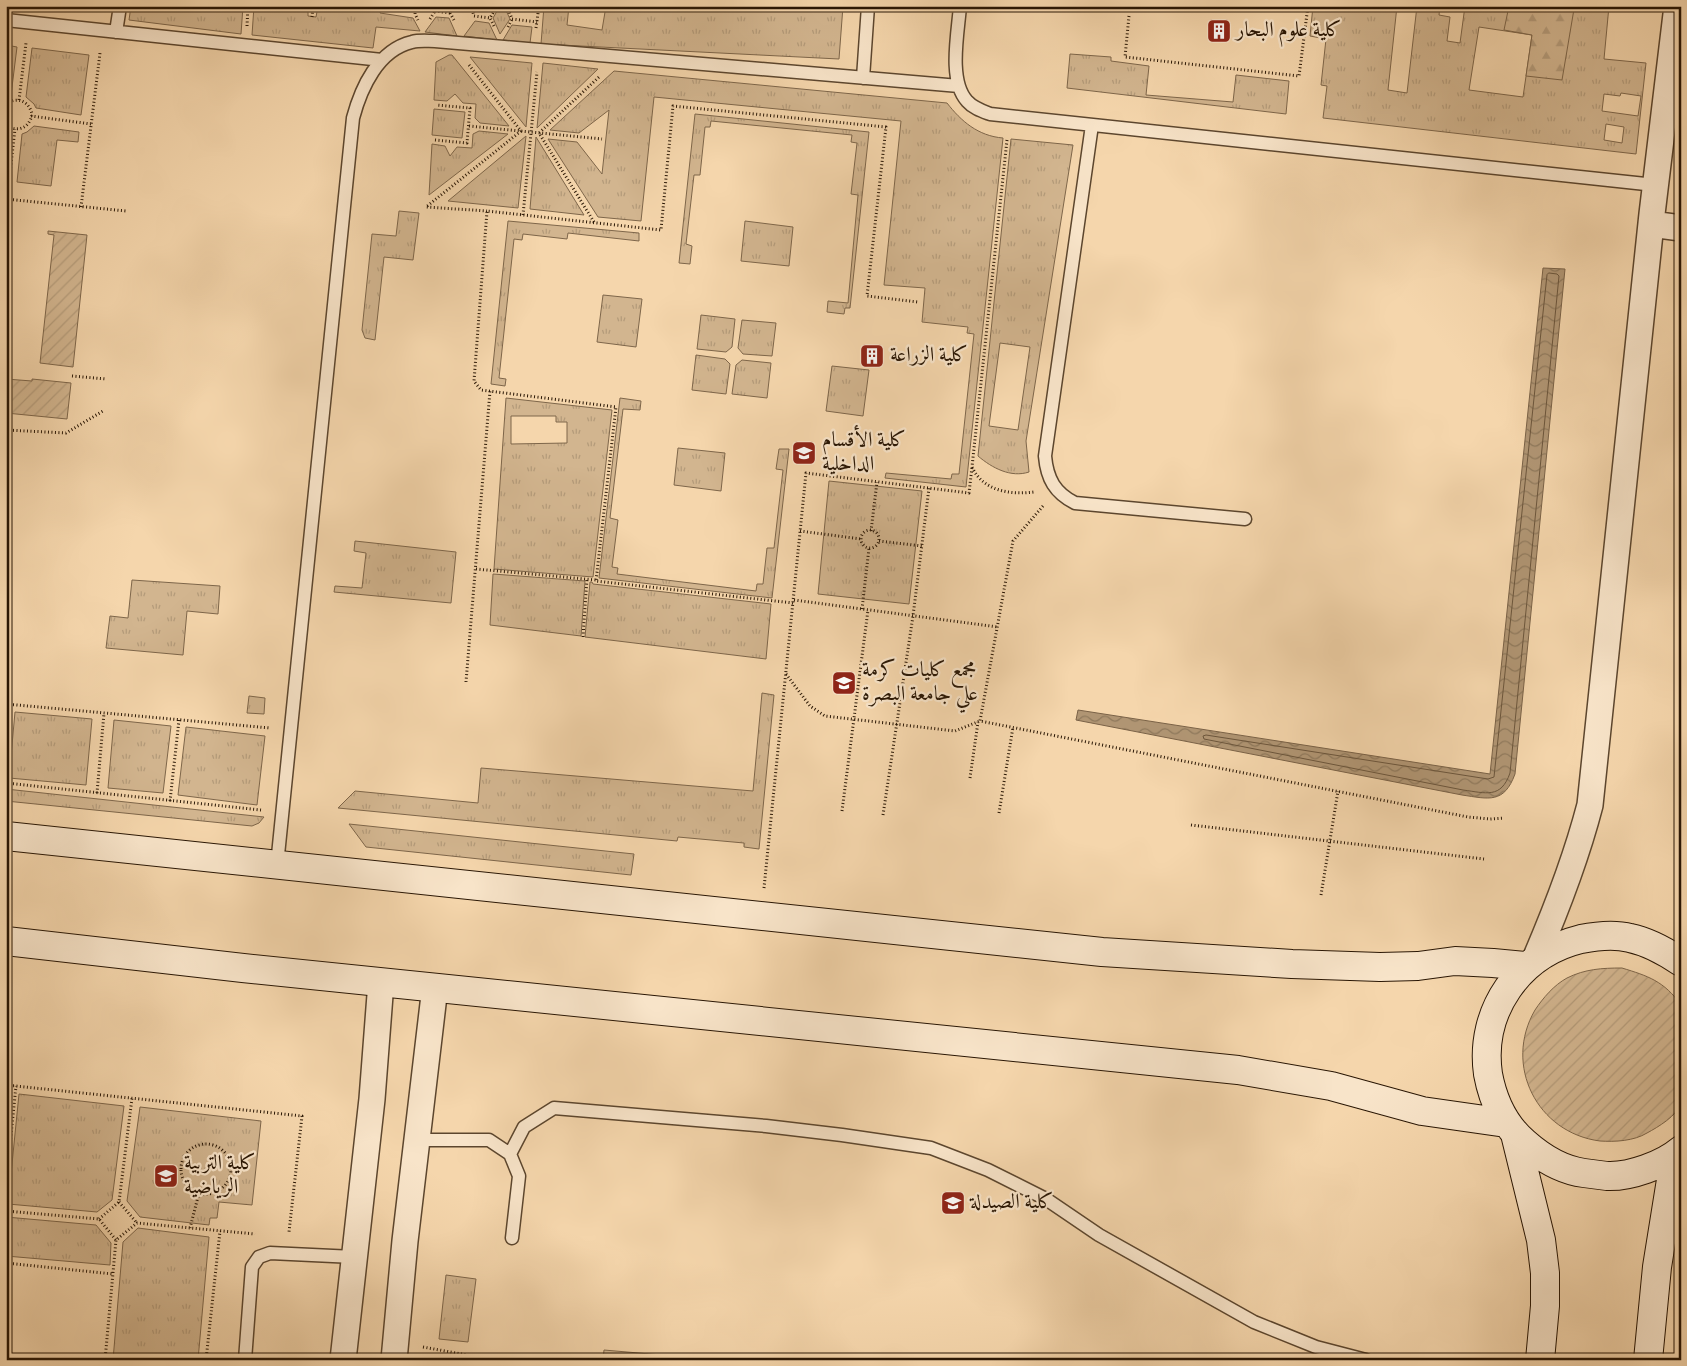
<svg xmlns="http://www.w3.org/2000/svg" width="1687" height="1366" font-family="'Sorts Mill Goudy',Amiri,serif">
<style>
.grass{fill:url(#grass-tufts);stroke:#7e664a;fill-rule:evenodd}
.forest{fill:url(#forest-firs);stroke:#7e664a}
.garden{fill:url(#garden-furrows);stroke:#7e664a}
.water{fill:url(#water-waves);stroke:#7a6247}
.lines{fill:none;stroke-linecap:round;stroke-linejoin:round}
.shore{stroke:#6c563c;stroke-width:1}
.lane-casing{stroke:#5c462e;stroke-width:15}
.street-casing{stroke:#5c462e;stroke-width:28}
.secondary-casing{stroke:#291604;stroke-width:30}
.path{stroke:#291604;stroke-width:3;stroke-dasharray:1 2.5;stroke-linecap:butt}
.lane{stroke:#f8e4c9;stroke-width:12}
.street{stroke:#f8e4c9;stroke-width:25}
.secondary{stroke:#f8e4c9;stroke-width:28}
.labels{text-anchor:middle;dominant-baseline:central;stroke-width:4.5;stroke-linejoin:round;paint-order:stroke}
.poi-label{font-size:21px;fill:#291604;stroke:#f8e4c9;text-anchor:start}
</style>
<defs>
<pattern id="grass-tufts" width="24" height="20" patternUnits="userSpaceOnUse" patternTransform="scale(1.25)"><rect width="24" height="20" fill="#d2b58f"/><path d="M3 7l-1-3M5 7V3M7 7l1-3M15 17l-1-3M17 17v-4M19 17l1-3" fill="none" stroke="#b49b7a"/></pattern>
<pattern id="forest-firs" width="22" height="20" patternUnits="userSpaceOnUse" patternTransform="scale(1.25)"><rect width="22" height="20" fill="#d2b58f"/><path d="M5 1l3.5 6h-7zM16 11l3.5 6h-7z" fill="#b49b7a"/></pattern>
<pattern id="garden-furrows" width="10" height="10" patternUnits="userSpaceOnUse" patternTransform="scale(1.25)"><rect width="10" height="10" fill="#d2b58f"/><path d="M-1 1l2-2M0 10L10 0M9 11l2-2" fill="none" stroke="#b49b7a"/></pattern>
<pattern id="water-waves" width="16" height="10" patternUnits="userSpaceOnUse" patternTransform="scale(1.25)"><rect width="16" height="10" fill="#b09573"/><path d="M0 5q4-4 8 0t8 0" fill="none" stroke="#8f795c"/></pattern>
</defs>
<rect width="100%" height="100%" fill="#f5d6ac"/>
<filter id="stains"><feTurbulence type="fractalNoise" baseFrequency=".004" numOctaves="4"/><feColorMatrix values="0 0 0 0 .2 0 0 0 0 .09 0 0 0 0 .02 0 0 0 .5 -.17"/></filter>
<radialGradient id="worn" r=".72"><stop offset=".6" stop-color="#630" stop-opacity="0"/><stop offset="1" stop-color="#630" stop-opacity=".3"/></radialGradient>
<!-- grass -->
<path class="grass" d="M131,6H243L241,34L129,20Z
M254,6H308V16L316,17L318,6H381L380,13L413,18L420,31L376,27L373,48L252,35Z
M500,6H504L510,19L500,34L493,18Z
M544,6H569L567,25L602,30L606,6H843L839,59L541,44Z
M1313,6H1397L1388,90L1407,93L1417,6H1440L1439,15L1450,17L1447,41L1460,43L1465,6H1609L1604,59L1646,63L1636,154L1323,118L1327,86L1321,85L1326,39L1310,36ZM1479,27L1532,35L1523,97L1469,90ZM1621,93L1641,96L1638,116L1602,111L1604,94L1620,96ZM1606,124L1624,127L1622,143L1604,140Z
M436,17L449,18L457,36L425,32Z
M475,21L489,23L497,40L464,36Z
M512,25L532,27L530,43L503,40Z
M6,45L17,47L11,95L6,97Z
M32,48L89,55L81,115L36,108L34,104L26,97Z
M1070,54L1111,57V61L1149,66L1146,95L1233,102L1236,75L1289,81L1286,114L1067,88Z
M449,55H452L509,126L480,123L475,118L476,104L463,103L455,94L447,101L434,100L436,62Z
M470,57L532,63L526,127Z
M543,63L598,69L537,128Z
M614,71L947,103C961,121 978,136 1003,138L966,487L885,478L886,473L951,479L952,474H959L974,334L967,333L968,327L922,322L925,288L884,285L901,121L654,97L641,221L598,217L548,139L577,142L602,174L609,110L579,133L550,130Z
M434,109L465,112L462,138L432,135Z
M695,114L869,132L850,308H845L844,314L827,312L828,301L848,303L858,195L851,194L857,143L851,142L852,135L711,121L710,127H705L700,175H694L686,244L692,246L690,264L679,263Z
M34,126L79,132L78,142L57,140L51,186L17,182L22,134L27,132Z
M479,131L508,134L429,195L432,144L445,146L450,156L457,147L472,148L473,134Z
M526,136L518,208L448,201Z
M536,137L584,215L530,209Z
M1011,139L1073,145L1026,441L1029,472C1011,478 992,468 978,456ZM1000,343L1030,347L1018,430L989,426Z
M399,211L419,213L413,260L384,257L375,340L365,338L362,330L372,234L396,236Z
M508,221L639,233V241L568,233L567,239L523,234L522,240L514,239L499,378L506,379L505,386L491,384Z
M745,221L793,227L789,266L741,261Z
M603,295L642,299L636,347L597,342Z
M701,315L735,319L732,347L726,352L697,349Z
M742,320L776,323L772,356L743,354L738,348Z
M696,355L725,359L730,364L726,394L692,390Z
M742,360L771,363L767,398L732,394L736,365Z
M832,366L869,370L863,416L826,411Z
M506,398L612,410L593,577L494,569ZM511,416H556V422H567V443L511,444Z
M620,398L641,401L640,410L623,409L610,518L618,520L612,567L618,568L617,574L756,591L757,584H763L767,548H774L783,470L776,469L779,449H789L772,598L599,578Z
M678,448L725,453L721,491L674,485Z
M829,481L922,491L909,604L818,594Z
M355,541L456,552L451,603L334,592L335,586L362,588L366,553L354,551Z
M493,574L585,581L581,636L490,625Z
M132,580L220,586L218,614L187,611L183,655L106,648L110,616L128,618Z
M590,582H592L593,584L771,604L766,659L585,637Z
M762,693L774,695L759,849L744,847V843L678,837L677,841L338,808L355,791L478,803L481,768L753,791Z
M249,696L265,698L264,714L247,713Z
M15,712L92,719L86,785L9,778Z
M114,720L171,726L163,793L108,788Z
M186,727L265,736L257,805L178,795Z
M6,789L264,817L259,823L252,826L6,801Z
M349,824L634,854L631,875L366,847Z
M19,1094L124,1106L112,1200L97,1212L8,1204Z
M140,1107L261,1121L252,1205L219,1202L217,1218H210L209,1225L140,1217L127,1201Z
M6,1217L96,1225L111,1243L110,1265L6,1256Z
M138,1228L209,1237L198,1360H113L123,1242Z
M446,1275L476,1279L468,1342L439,1339Z
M604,1350L719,1360H603Z"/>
<!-- forest -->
<path class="forest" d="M1509,6H1594L1574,9L1562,80L1526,76L1532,35L1504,30Z"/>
<!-- garden -->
<path class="garden" d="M48,231L87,235L73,367L40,363L54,235L48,234Z
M6,379L32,381V379L71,383L67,419L6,413Z
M1622,968C1648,976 1664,981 1681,1005C1681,1029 1681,1053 1681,1077C1681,1085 1683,1096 1681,1103C1677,1116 1658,1127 1647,1133C1634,1141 1615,1142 1600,1141C1537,1133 1503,1065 1535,1010C1543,998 1554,985 1567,978C1585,969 1602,968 1622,968Z"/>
<!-- water -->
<path class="water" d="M1543,268L1565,269L1515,774C1504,804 1489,799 1462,795L1076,720L1078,710L1490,774Z"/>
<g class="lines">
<!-- shore -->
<path class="shore" d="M1549,273L1557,274L1559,276L1510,773C1501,799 1486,793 1463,790L1204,739L1203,736L1206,735L1488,779L1494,777L1547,275Z"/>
<defs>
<path id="lane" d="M960,6C958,33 948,80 967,101C973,108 982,111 990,114L1655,185
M6,20L382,60
M116,32L120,6
M863,78L868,6
M1092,125L1045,456C1047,479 1055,493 1075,503L1245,519
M277,865L353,118C361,88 378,50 412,42C419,40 427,41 435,41L959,86
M417,1140H489L510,1154L519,1176L512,1238
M510,1154L524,1127L554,1108L766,1126L842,1135L931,1148L988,1170L1046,1199L1099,1235L1254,1322L1316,1347L1366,1360
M245,1360L252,1267L259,1257L270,1253L354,1257"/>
<path id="street" d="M1651,224L1681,228
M1535,959C1557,908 1576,859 1590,805L1652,214L1677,6
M343,1360L372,1099L381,982
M394,1360L405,1241L435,987"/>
<path id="secondary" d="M6,836L1102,952L1292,964L1380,967L1418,966L1455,961L1493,963L1526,966
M6,941L243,968L1238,1070L1331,1086L1422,1111L1506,1123
M1681,962C1665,951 1649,942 1630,938C1615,934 1596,936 1581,939C1519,954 1479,1011 1488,1074C1493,1101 1504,1125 1525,1143C1542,1158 1561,1170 1584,1173C1592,1174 1599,1175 1607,1176C1630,1177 1663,1165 1681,1150
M1515,1134L1541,1240L1545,1273V1306L1540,1360
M1648,1360L1657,1267L1675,1155"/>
</defs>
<!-- lane casing -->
<use href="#lane" class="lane-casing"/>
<!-- street casing -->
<use href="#street" class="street-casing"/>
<!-- secondary casing -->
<use href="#secondary" class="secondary-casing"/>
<!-- path -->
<path class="path" d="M416,6L415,14L418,20
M433,6L435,11
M471,6L474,16
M507,6L512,19
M435,11L450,13
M474,16L490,18
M1129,16L1125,57L1299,76L1308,6
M312,17L313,6
M430,19L435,11
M512,19L537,22
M454,20L450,13L455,6
M247,26L248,6
M494,26L490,18L497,6
M508,27L512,19
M536,28L539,6
M469,65L521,131L426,207L487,211
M19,100L26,43
M6,104C17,96 29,101 32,114C30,128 17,133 6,125
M31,116L91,124
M469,126L602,139
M435,140L467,143L470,108L436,105
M1007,140L972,467C983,491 1010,495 1034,492
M6,199L126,211
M7,199L15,129
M81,207L100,53H98
M523,215L537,72
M594,222L539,133L599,77
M72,376L106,379
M6,430L66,433L103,411
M1043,506L1013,541L980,721L1468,817L1490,819L1504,818
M861 539a9 9 0 1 1 18 0a9 9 0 1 1-18 0Z
M800,531L861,539
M871,531L877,482
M879,541L922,546
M476,569L596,580
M794,600L998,627
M793,603L596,581L616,407L481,390L474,381L487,211L661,230L673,106L886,127L867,296L918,302
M862,609L869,548
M583,637L587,579
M786,674L810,706L825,716L955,731L980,721
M466,682L490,391
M6,704L270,728
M6,748L10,704
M970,778L978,722
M6,783L261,810
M97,793L104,713
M170,801L179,720
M842,811L868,610
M999,813L1013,727
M883,815L913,616L929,488
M1191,825L1484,859
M764,888L806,473L969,493L972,467
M1321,895L1338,791
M6,1085L302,1116L289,1232
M181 1169a25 25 0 1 1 50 0a25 25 0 1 1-50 0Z
M6,1184L16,1086
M119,1202L137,1223
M6,1211L99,1219L116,1240
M99,1219L119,1202L132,1098
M190,1228L199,1193
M6,1263L113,1274
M423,1347L467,1355
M105,1360L116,1240L137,1223L255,1234
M206,1360L220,1231"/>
<!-- lane -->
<use href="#lane" class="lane"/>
<!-- street -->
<use href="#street" class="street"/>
<!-- secondary -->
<use href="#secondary" class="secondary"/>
</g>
<!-- icons -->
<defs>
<symbol id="building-square" viewBox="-11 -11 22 22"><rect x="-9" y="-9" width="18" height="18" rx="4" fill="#8f2418" stroke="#f8e4c9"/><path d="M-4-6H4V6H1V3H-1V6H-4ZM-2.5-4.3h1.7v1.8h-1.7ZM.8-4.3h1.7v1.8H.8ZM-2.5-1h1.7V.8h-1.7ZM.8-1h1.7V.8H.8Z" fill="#fff"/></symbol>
<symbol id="university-square" viewBox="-11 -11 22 22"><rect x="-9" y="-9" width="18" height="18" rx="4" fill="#8f2418" stroke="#f8e4c9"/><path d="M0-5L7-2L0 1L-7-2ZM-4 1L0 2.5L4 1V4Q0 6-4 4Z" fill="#fff"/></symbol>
</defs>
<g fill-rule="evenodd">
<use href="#building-square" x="1205" y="17" width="28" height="28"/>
<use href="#building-square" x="858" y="342" width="28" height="28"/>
<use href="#university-square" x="790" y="439" width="28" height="28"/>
<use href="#university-square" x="830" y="669" width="28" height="28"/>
<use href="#university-square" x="152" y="1162" width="28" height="28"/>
<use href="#university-square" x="939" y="1189" width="28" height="28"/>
</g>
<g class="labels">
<!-- poi labels -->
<g class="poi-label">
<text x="1236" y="31">كلية علوم البحار</text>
<text x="890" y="356">كلية الزراعة</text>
<text x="822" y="441">كلية الأقسام<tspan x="822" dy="24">الداخلية</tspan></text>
<text x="862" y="671">مجمع كليات كرمة<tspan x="862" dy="24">علي جامعة البصرة</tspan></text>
<text x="184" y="1164">كلية التربية<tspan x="184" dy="24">الرياضية</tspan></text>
<text x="970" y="1203">كلية الصيدلة</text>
</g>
</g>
<!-- margin -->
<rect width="1687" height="1366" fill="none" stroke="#f5d6ac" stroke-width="25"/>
<rect x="8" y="8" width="1672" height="1351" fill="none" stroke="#291604" stroke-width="2.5"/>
<rect x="12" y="12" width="1662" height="1341" fill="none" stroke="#291604"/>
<rect width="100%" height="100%" filter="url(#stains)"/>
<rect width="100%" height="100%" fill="url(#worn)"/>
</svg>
